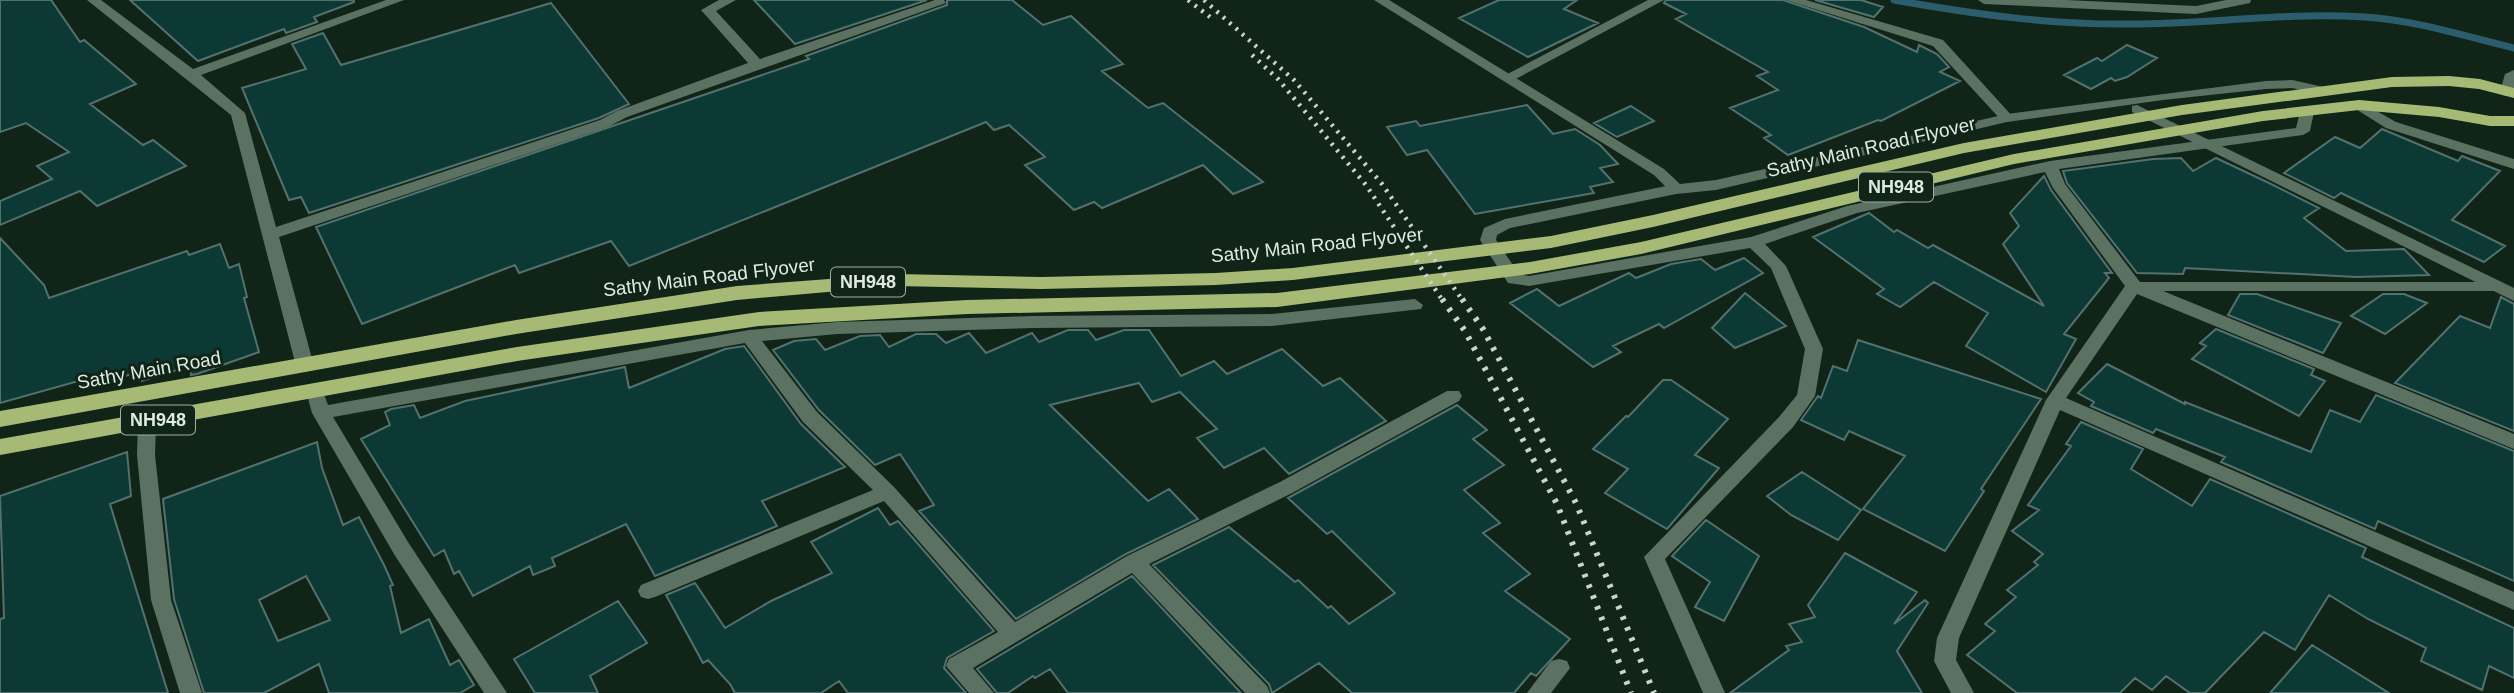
<svg xmlns="http://www.w3.org/2000/svg" width="2514" height="693" font-family="Helvetica,sans-serif">
<style>
.lines{fill:none;stroke-linecap:round;stroke-linejoin:round}
.stream{stroke:#2b5d6c;stroke-width:7}
.building{fill:#0d3935;stroke:#53716e;stroke-width:2;fill-rule:evenodd}
.street{fill:#5b7162;fill-rule:evenodd}
.secondary{fill:#5b7162;fill-rule:evenodd}
.highway{fill:#a6ba75;fill-rule:evenodd}
.rail-far1{stroke:#c8d5cb;stroke-width:4.5;stroke-dasharray:2.5 6;stroke-linecap:butt}
.rail{stroke:#c8d5cb;stroke-width:6;stroke-dasharray:3.5 8;stroke-linecap:butt}
.labels{text-anchor:middle;dominant-baseline:central;stroke-width:6;stroke-linejoin:round;paint-order:stroke}
.shield{fill:#112418;stroke:#a1afa5;stroke-width:2}
.shield-label{font-size:18px;font-weight:bold;fill:#dfebe2}
.street-label{font-size:19px;fill:#dfebe2;stroke:#112418}
</style>
<rect width="100%" height="100%" fill="#112418"/>
<g class="lines">
<!-- stream -->
<path class="stream" d="M1894,0C1973,14 2051,25 2131,24C2209,24 2286,12 2364,17C2415,20 2464,36 2514,48"/>
</g>
<!-- building -->
<path class="building" d="M0,0H51L80,42L84,40L136,84L90,104L143,145L153,140L186,166L97,206L80,191L0,225V201L52,179L37,166L69,152L26,123L0,132Z
M130,0H354V2L314,17L317,22L286,33L284,29L198,61Z
M754,0H927L795,44Z
M947,0H1012L1043,25L1071,16L1123,64L1102,71L1148,108L1163,103L1263,182L1233,194L1203,165L1102,208L1094,202L1074,210L1025,165L1045,157L1009,125L994,130L986,122L629,266L611,241L519,273L515,265L362,324L316,227L809,59L806,56L947,5Z
M1499,0H1577L1564,9L1598,23L1528,57L1459,18Z
M1666,0H1783L1864,27L1917,52L1919,45L1937,54L1949,67L1940,72L1960,81L1881,121L1878,120L1788,155L1764,138L1771,135L1730,108L1778,90L1757,76L1768,72L1676,19L1686,14L1664,3Z
M1815,0H1861L1883,7L1874,17Z
M551,3L629,104L599,118L309,213L301,197L289,200L242,88L306,69L292,44L323,33L341,65Z
M2127,45L2157,58L2127,77L2115,81L2111,78L2091,89L2064,75L2097,58L2102,61Z
M1527,105L1553,134L1575,129L1600,145L1618,164L1600,168L1613,182L1590,187L1594,193L1475,214L1427,150L1407,155L1387,127L1416,121L1420,126Z
M1631,106L1654,121L1617,137L1594,123Z
M2382,129L2458,161L2462,156L2500,171L2452,220L2505,246L2484,262L2341,193L2334,198L2284,173L2335,137L2360,148Z
M2181,158L2193,171L2216,158L2269,183L2319,208L2304,218L2346,251L2404,249L2429,275L2356,277L2185,268L2183,274L2137,273L2067,183L2063,171L2153,159Z
M2044,176L2051,190L2112,273H2105L2109,278L2064,334L2076,339L2046,392L1966,346L1988,313L1934,282L1900,307L1877,294L1884,289L1813,237L1869,213L1894,232L1897,230L1928,248L1933,245L2044,306L2003,244L2019,226L2010,213Z
M0,238L44,285L49,298L187,251L189,255L220,244L229,268L239,264L247,297L244,298L259,352L197,374L191,375L190,366L142,381L141,371L90,387L89,378L0,403Z
M1744,258L1763,273L1664,328L1659,324L1613,346L1621,352L1593,367L1510,303L1537,289L1559,306L1629,273L1636,278L1671,264L1701,259L1715,270Z
M1745,293L1786,326L1735,348L1712,328Z
M2240,294H2257L2341,323L2323,353L2228,315Z
M2383,294H2404L2427,303L2385,334L2351,316Z
M2501,297L2514,304V431L2395,383L2460,316L2490,328Z
M2216,329L2314,369L2311,375L2325,381L2299,416L2192,359L2206,346L2200,343Z
M1068,330H1088L1096,340L1124,330H1149L1181,376L1214,361L1227,374L1282,349L1323,386L1340,378L1386,421L1289,474L1264,448L1224,468L1197,438L1217,429L1180,392L1152,402L1139,383L1050,405L1148,501L1169,489L1198,519L1126,554L1016,619L919,511L934,505L900,454L875,465L819,410L773,350L794,341L816,339L825,350L860,336L880,335L889,347L916,334H936L946,343L969,333L986,353L1032,333L1039,342Z
M1858,340L2041,399L1981,489L1984,491L1945,551L1863,509L1905,456L1849,431L1844,440L1801,420L1818,396L1821,398L1833,366L1847,371Z
M744,346L801,424L845,467L762,501L777,526L655,576L626,524L552,558L555,566L533,575L530,566L473,596L459,571L454,574L444,550L434,556L361,439L390,425L385,412L391,409L414,405L420,418L465,401L625,367L629,388L725,349Z
M2107,364L2185,404V402L2311,452L2330,410L2360,422L2376,395L2514,451V581L2378,521L2375,529L2221,462L2225,457L2156,429L2153,433L2091,406L2094,402L2078,393Z
M1663,380H1671L1728,419L1695,455L1719,468L1667,529L1605,493L1628,469L1593,449L1626,416L1628,417Z
M1457,405L1487,430L1473,439L1504,465L1464,490L1500,523L1483,533L1530,574L1505,591L1570,639L1536,676L1531,673L1514,693H1352L1319,663L1272,693L1269,684L1153,565L1229,527L1295,582L1298,580L1328,608L1331,606L1349,624L1395,593L1332,531L1327,534L1288,498Z
M2081,422L2143,449L2131,469L2192,506L2210,479L2366,548L2362,557L2514,628V678L2489,666L2482,690L2421,661L2426,648L2368,619L2329,595L2295,650L2264,632L2205,693H2190L2166,676L2152,690L2135,678L2120,693H2017L1967,655L1995,631L1985,624L2016,597L2007,590L2038,565L2034,562L2043,554L2012,531L2039,510L2028,505L2071,446L2066,444Z
M317,442L322,468L343,525L359,517L384,565L393,585L390,586L401,633L429,619L450,665L459,660L474,685L460,693H329L319,664L264,693H204L174,599L163,499ZM306,576L330,620L278,641L259,600Z
M127,452L131,496L110,504L168,693H0V619L4,618L0,496Z
M1802,472L1861,510L1838,540L1791,515L1767,496Z
M878,508L890,525L898,521L994,631L947,658L944,668L966,693H848L839,681L821,693H735L730,684L708,660L703,663L666,595L695,583L725,628L771,601L832,573L811,542Z
M1706,520L1759,556L1724,621L1695,607L1710,582L1672,556Z
M1845,553L1917,592L1894,624L1925,600L1928,603L1897,651L1922,693H1730L1789,650L1786,646L1802,642L1789,624L1815,617L1808,605Z
M1132,576L1241,693H1068L1050,669L1035,678L1033,676L1008,693H997L977,669Z
M618,601L647,643L590,676L598,693H535L514,659Z
M2312,645L2389,693H2270Z"/>
<g class="lines">
<!-- street -->
<path class="street" d="M87,0H101L193,69L386,0H404L201,75L245,113L276,227L600,120L617,111L748,63L701,10L719,0H736L716,11L760,59L935,0H944L946,3L627,117L610,126L279,237L314,366L305,372L296,366L231,115Z
M1648,0H1664L1512,81L1507,82L1500,78Z
M1786,0H1806L1943,40L2014,118L2012,121H2002L1933,46Z
M1978,0H2066L2196,6L2226,0H2251L2250,3L2196,14L1984,4Z
M2359,101L2396,122L2514,159V169L2386,128L2354,108L2352,105Z
M2307,108L2314,112L2310,131L2303,135L2059,169L2065,184L2140,282H2502L2504,286L2502,290L2496,291H2163L2514,434V449L2137,294L2066,398L2514,592V610L2060,410L1959,638L1956,660L1974,693H1951L1934,661L1937,638L2046,400L2125,286L2053,188L2045,172L1857,213L1765,244L1786,266L1823,349L1815,396L1793,427L1665,559L1725,693H1703L1644,557L1779,417L1797,395L1805,349L1771,268L1750,248L1529,286L1508,283L1480,240L1484,228L1505,219L1676,184L1684,189L1676,194L1510,228L1497,235L1496,240L1519,274L1529,276L1751,237L1847,206L2050,161L2296,128L2300,112Z
M1415,299L1423,305L1421,309L1272,326L1033,328L837,334L762,341L817,412L894,487L1015,622L1127,556L1280,482L1447,391H1459L1462,396L1459,401L1294,492L1149,564L1267,686L1270,693H1245L1132,573L973,668L994,693H969L946,666L949,659L998,632L884,501L655,597L648,599L641,597L638,591L641,585L873,490L803,422L745,343L333,417L408,542L507,693H484L394,554L312,413L306,391L309,386H321L328,405L749,330L837,322L1033,316L1272,314Z
M147,415L154,417L156,422L155,455L171,600L202,693H180L151,600L137,455L138,422L140,417Z
M1559,659L1567,661L1570,668L1551,693H1527L1551,661Z"/>
<!-- secondary -->
<path class="secondary" d="M1374,0H1389L1664,169L1680,184L1716,180L2007,114L2266,81L2292,80L2328,88L2330,91L2323,95L2292,88L2266,89L2163,100L2007,122L1716,190L1676,194L1671,192L1654,175Z
M2514,70V92L2507,96L2502,95L2500,92L2505,74Z
M2137,105L2514,288V301L2132,112V106Z"/>
<!-- highway -->
<path class="highway" d="M2449,76L2480,79L2514,88V98L2479,89L2449,86L2392,87L2182,115L1964,153L1653,227L1551,248L1293,280L1216,285L1041,289L896,286L737,300L516,334L0,427V411L516,320L737,286L896,274L1041,277L1216,273L1293,268L1551,236L1653,215L1964,143L2182,105L2392,77Z
M2359,100L2439,107L2490,116H2514V126H2490L2439,117L2359,110L2263,121L2014,164L1641,254L1530,274L1277,307L967,314L759,326L517,361L0,455V439L517,347L759,312L967,300L1277,293L1530,262L1641,242L2014,154L2263,111Z"/>
<!-- rail-far1 -->
<path class="rail-far1" d="M1188,0L1210,17
M1204,0L1294,80L1382,184L1463,301
M1252,55L1278,79L1366,185L1443,301"/>
<!-- rail -->
<path class="rail" d="M1442,299L1465,331L1557,504L1631,693
M1462,299L1483,329L1576,503L1654,693"/>
</g>
<g class="labels">
<!-- shield labels -->
<g class="shield">
<rect x="1859" y="172.5" width="74" height="29" rx="5"/>
<rect x="831" y="267.5" width="74" height="29" rx="5"/>
<rect x="121" y="405.5" width="74" height="29" rx="5"/>
</g>
<g class="shield-label">
<text x="1896" y="187">NH948</text>
<text x="868" y="282">NH948</text>
<text x="158" y="420">NH948</text>
</g>
<!-- street labels -->
<g class="street-label">
<text transform="translate(1871 147) rotate(-13)">Sathy Main Road Flyover</text>
<text transform="translate(1317 245) rotate(-6)">Sathy Main Road Flyover</text>
<text transform="translate(709 277) rotate(-7)">Sathy Main Road Flyover</text>
<text transform="translate(149 370) rotate(-10)">Sathy Main Road</text>
</g>
</g>
</svg>
